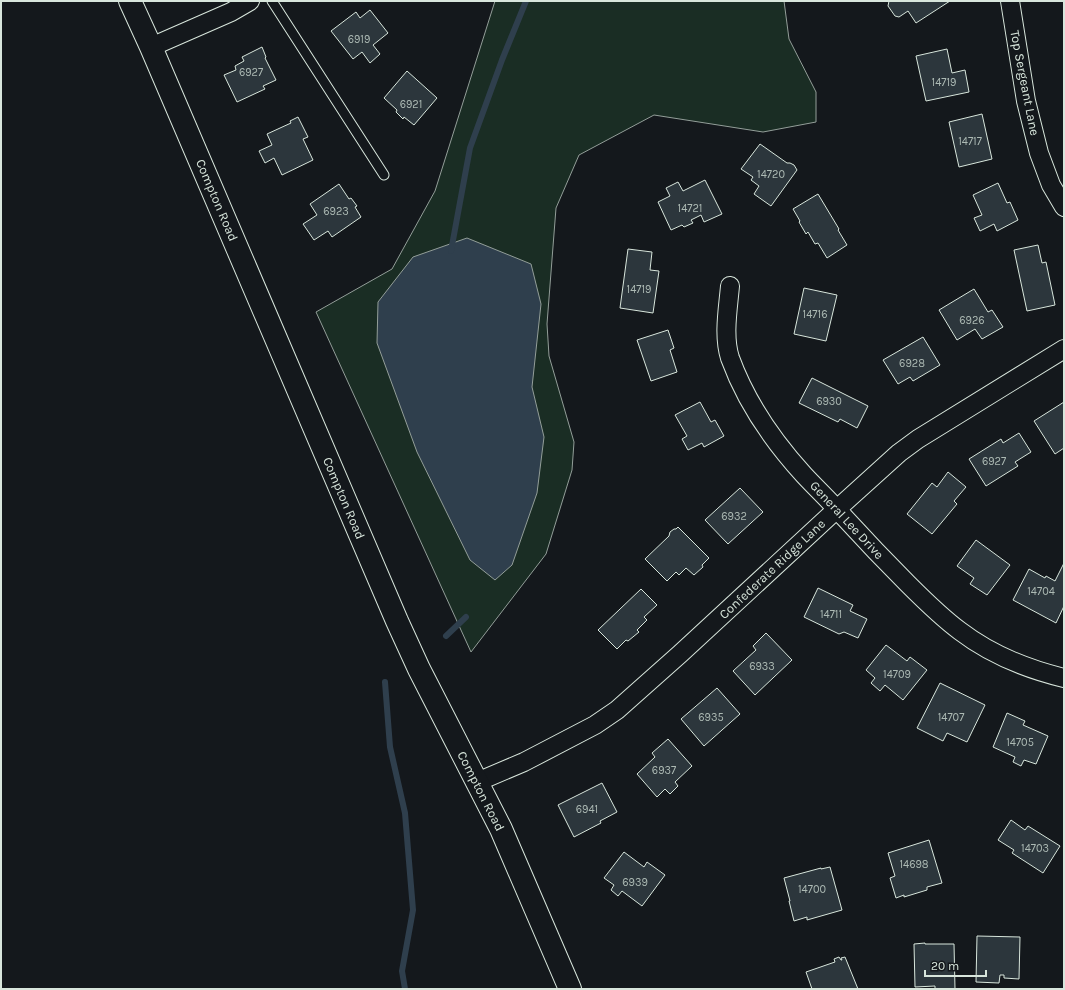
<svg xmlns="http://www.w3.org/2000/svg" width="1065" height="990" font-family="Karla,sans-serif">
<style>
.green{fill:#1a2d24;stroke:#939e99}
.water{fill:#2f3f4d;stroke:#939e99}
.lines{fill:none;stroke-linecap:round;stroke-linejoin:round}
.stream{stroke:#2f3f4d;stroke-width:6}
.building{fill:#2c363c;stroke:#d8e6dc}
.service-casing{stroke:#d8e6dc;stroke-width:11}
.minor-casing{stroke:#d8e6dc;stroke-width:20}
.tertiary-casing{stroke:#d8e6dc;stroke-width:24}
.service{stroke:#14181c;stroke-width:9}
.minor{stroke:#14181c;stroke-width:18}
.tertiary{stroke:#14181c;stroke-width:22}
.labels{text-anchor:middle;dominant-baseline:central;stroke-width:3;stroke-linejoin:round;paint-order:stroke}
.number-label{font-size:11px;fill:#adbab4}
.street-label{font-size:13px;fill:#d8e6dc;stroke:#14181c}
</style>
<rect width="100%" height="100%" fill="#14181c"/>
<!-- green -->
<path class="green" d="M495,1H784L789,39L816,92V122L763,132L654,115L579,155L556,208L547,324L549,356L574,442L572,470L546,554L471,652L316,312L392,269L435,191Z"/>
<!-- water -->
<path class="water" d="M467,238L531,264L541,304L532,387L544,437L537,493L512,565L495,580L470,560L417,452L377,343L378,302L413,257Z"/>
<g class="lines">
<!-- stream -->
<path class="stream" d="M451,251L470,148L502,60L526,1
M446,636L466,617
M385,682L390,747L405,813L413,910L402,971L405,989"/>
</g>
<!-- building -->
<path class="building" d="M889,1H950L916,23L908,11L899,17L895,16L888,6Z
M370,10L388,33L373,45L380,54L370,63L362,52L353,59L331,31L356,12L360,18Z
M262,47L266,57L265,58L276,80L263,86L265,89L237,102L224,75L236,70L235,66L244,61L242,57Z
M947,49L952,73L965,70L969,92L926,101L916,56Z
M407,71L437,98L414,125L404,117L403,119L396,112L397,110L384,98Z
M982,114L992,159L959,167L949,122Z
M298,117L308,137L303,139L313,160L282,175L274,158L265,163L259,151L272,145L267,134L291,123L290,121Z
M760,144L787,163H790L794,165L797,170L771,206L754,194L759,186L751,180L753,177L741,169Z
M705,180L722,214L704,222L701,215L691,220L693,223L684,227L682,225L671,230L658,202L670,196L666,188L678,182L683,191Z
M998,183L1007,203L1010,202L1018,220L997,231L994,224L980,231L974,218L982,215L973,195Z
M339,184L349,199L351,198L357,206L355,207L361,217L332,237L328,231L314,240L303,224L317,215L310,204Z
M818,194L839,229L838,230L847,245L827,258L818,243L815,244L808,232L806,234L799,222L800,221L793,209Z
M1038,245L1042,263L1046,262L1055,305L1027,311L1014,250Z
M628,249L652,252L650,270L659,271L653,313L620,308Z
M804,288L837,295L826,341L794,334Z
M974,289L988,312L992,310L1003,327L982,339L975,329L957,340L939,310Z
M668,330L674,348L670,350L677,372L651,381L637,340Z
M923,337L940,365L913,381L910,377L898,384L883,360Z
M812,378L868,406L857,428L840,419L838,422L799,403Z
M700,402L711,422L715,420L724,436L704,447L702,443L688,450L682,439L687,436L675,415Z
M1064,402V448L1055,454L1034,421Z
M1019,433L1031,452L1015,462L1018,466L986,486L969,459L1001,439L1003,443Z
M948,472L966,487L954,501L957,504L932,534L907,514L932,483L937,487Z
M740,488L763,512L728,544L705,520Z
M678,527L709,558L702,565L703,567L694,575L686,568L679,575L676,572L667,581L645,559L669,536L670,532L674,529H676Z
M976,540L1010,565L987,595L970,584L974,578L957,566Z
M1064,563V606L1056,623L1013,600L1029,569L1045,578L1046,576L1055,581Z
M818,588L853,605L850,611L867,619L858,638L844,632L839,634L804,617Z
M641,589L657,605L644,617L647,620L637,630L639,632L628,641L626,640L617,649L598,630Z
M766,633L792,660L755,695L733,671L756,650L753,646Z
M886,645L907,661L910,657L927,670L903,700L885,685L880,691L871,683L875,678L866,670Z
M940,683L985,705L967,742L947,733L943,741L917,728Z
M717,688L740,714L704,746L681,719Z
M1007,713L1025,721L1023,725L1048,736L1036,764L1024,760L1021,766L1013,762L1015,757L993,747Z
M668,739L692,766L675,782L678,786L670,794L665,789L657,797L637,774L655,757L652,753Z
M602,783L617,812L600,821L601,823L574,837L558,805Z
M1011,820L1025,830L1028,826L1060,846L1043,873L1012,853L1014,850L998,840Z
M929,840L942,883L927,887V890L904,897V895L896,898L890,878L895,876L888,853Z
M624,852L644,867L647,862L665,875L642,906L622,891L618,896L611,890L614,885L604,878Z
M830,867L842,910L807,920V917L794,921L789,901H790L784,878L821,868V869Z
M977,936L1020,937L1019,979L1004,978V975H1000L999,983L976,982Z
M925,943V944H954L955,989H935V986L915,987L914,944Z
M839,957L841,960H842L841,958L845,957L858,989H812L806,972L835,962L834,959Z"/>
<g class="lines">
<defs>
<path id="service" d="M272,1L384,175"/>
<path id="minor" d="M1010,1L1026,101L1039,153L1051,185L1064,207
M151,47L231,12L250,1
M730,286C728,309 723,336 730,358C746,402 773,441 804,475C817,489 831,502 844,517C865,540 886,562 908,584C925,601 941,617 960,631C990,654 1027,669 1064,678
M477,782L524,762L595,725L617,710L680,654L837,509L899,453L918,439L1064,349"/>
<path id="tertiary" d="M130,1L151,47L397,621L419,669L501,829L570,989"/>
</defs>
<!-- service casing -->
<use href="#service" class="service-casing"/>
<!-- minor casing -->
<use href="#minor" class="minor-casing"/>
<!-- tertiary casing -->
<use href="#tertiary" class="tertiary-casing"/>
<!-- service -->
<use href="#service" class="service"/>
<!-- minor -->
<use href="#minor" class="minor"/>
<!-- tertiary -->
<use href="#tertiary" class="tertiary"/>
</g>
<g class="labels">
<!-- number labels -->
<g class="number-label">
<text x="359" y="39">6919</text>
<text x="251" y="72">6927</text>
<text x="944" y="82">14719</text>
<text x="411" y="104">6921</text>
<text x="970" y="141">14717</text>
<text x="771" y="174">14720</text>
<text x="690" y="208">14721</text>
<text x="336" y="211">6923</text>
<text x="639" y="289">14719</text>
<text x="815" y="314">14716</text>
<text x="972" y="320">6926</text>
<text x="912" y="363">6928</text>
<text x="829" y="401">6930</text>
<text x="994" y="461">6927</text>
<text x="734" y="516">6932</text>
<text x="1041" y="591">14704</text>
<text x="831" y="614">14711</text>
<text x="762" y="666">6933</text>
<text x="897" y="674">14709</text>
<text x="711" y="717">6935</text>
<text x="951" y="717">14707</text>
<text x="1020" y="742">14705</text>
<text x="664" y="770">6937</text>
<text x="587" y="809">6941</text>
<text x="1035" y="848">14703</text>
<text x="914" y="864">14698</text>
<text x="635" y="882">6939</text>
<text x="812" y="889">14700</text>
</g>
<!-- street labels -->
<g class="street-label">
<text transform="translate(1025 83) rotate(79)">Top Sergeant Lane</text>
<text transform="translate(217 200) rotate(67)">Compton Road</text>
<text transform="translate(344 498) rotate(67)">Compton Road</text>
<text transform="translate(847 520) rotate(47)">General Lee Drive</text>
<text transform="translate(772 569) rotate(-43)">Confederate Ridge Lane</text>
<text transform="translate(481 791) rotate(63)">Compton Road</text>
</g>
</g>
<!-- border -->
<rect width="1065" height="990" fill="none" stroke="#d8e6dc" stroke-width="4"/>
<!-- scale -->
<path d="M925 970v6h61v-6" fill="none" stroke="#d8e6dc" stroke-width="2"/>
<text x="931" y="970" font-size="12" fill="#d8e6dc" stroke="#14181c" stroke-width="3" paint-order="stroke">20 m</text>
</svg>
